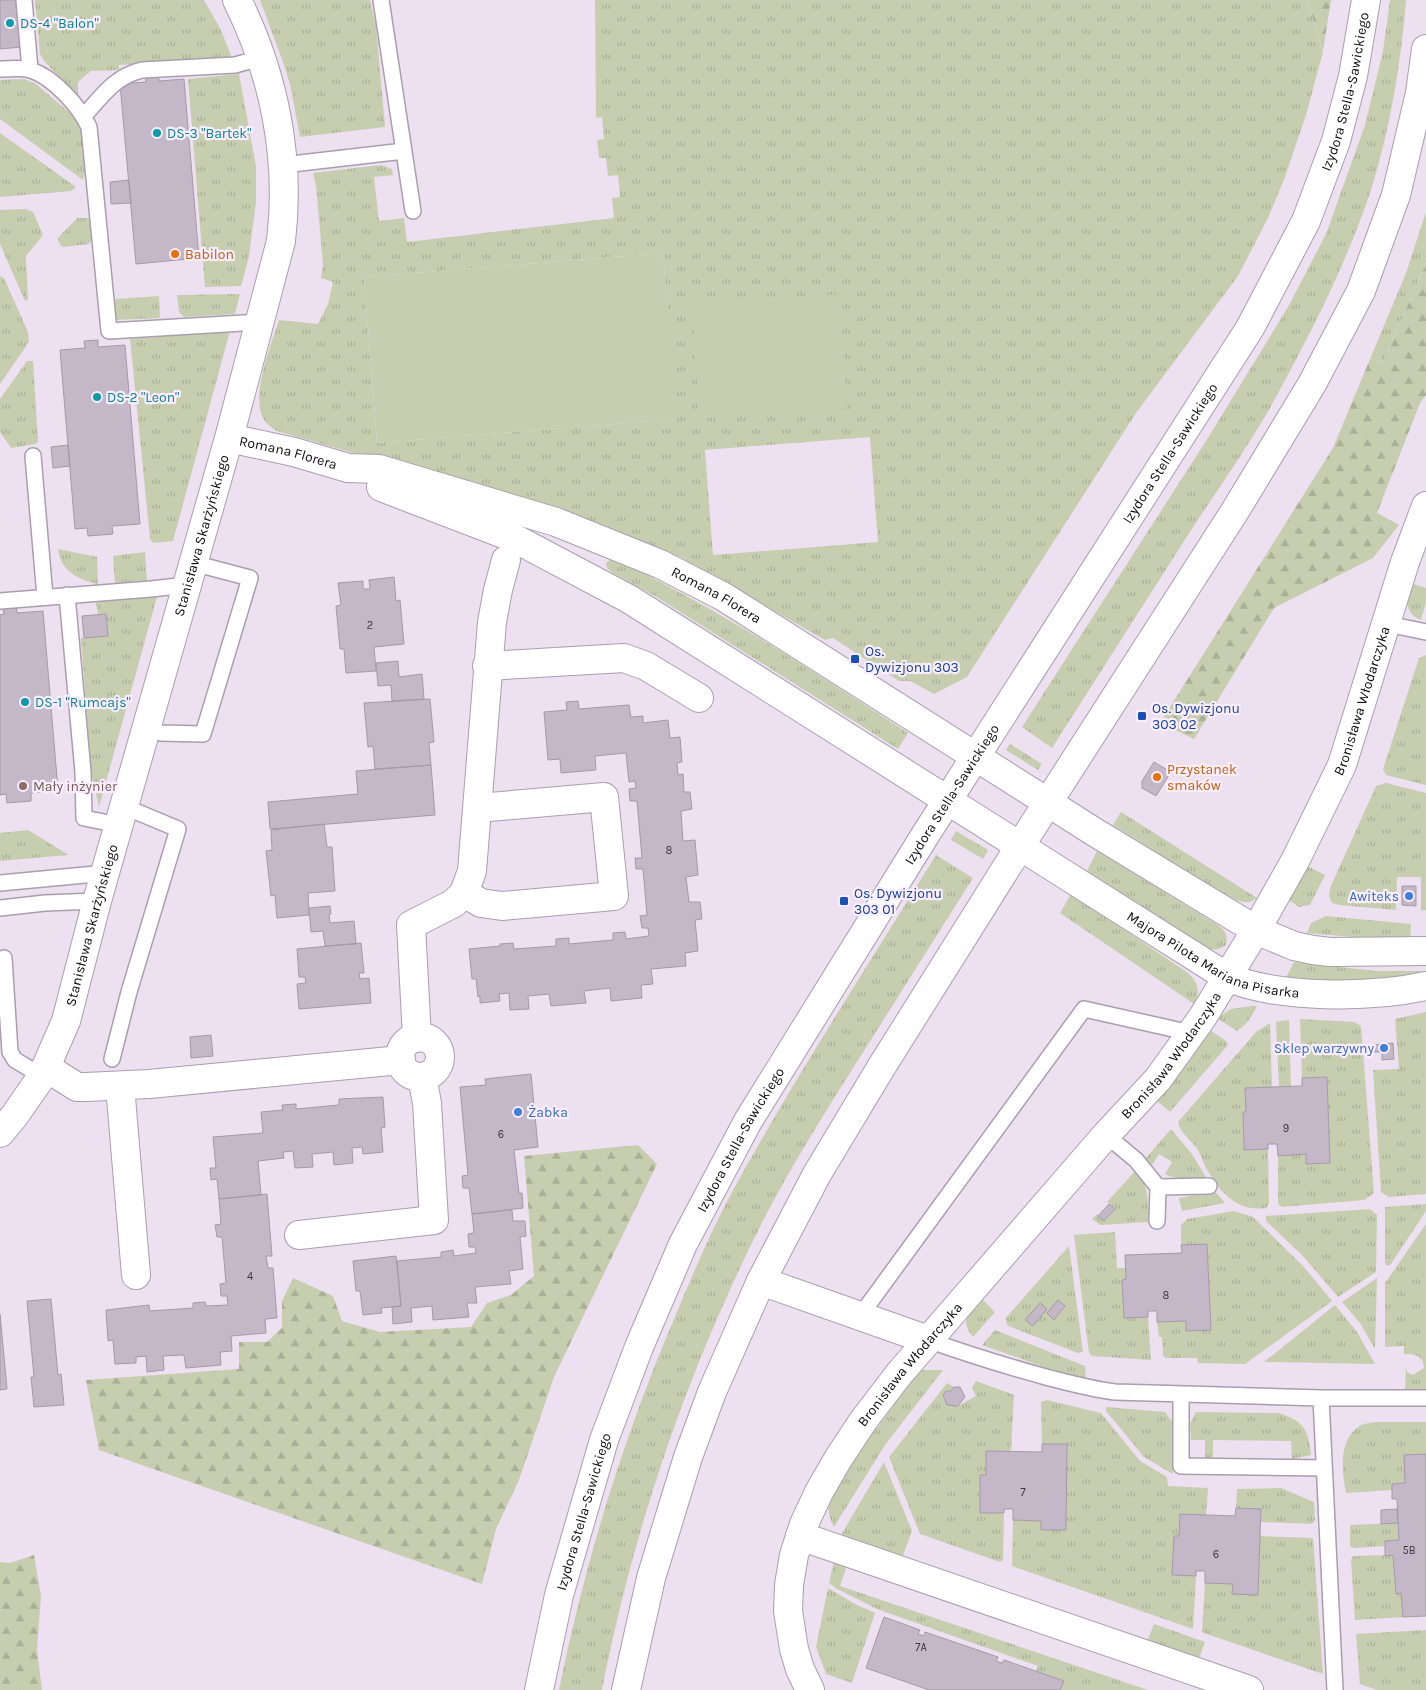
<svg xmlns="http://www.w3.org/2000/svg" width="1426" height="1690" font-family="Karla,sans-serif">
<style>
.grass{fill:url(#grass-tufts);fill-rule:evenodd}
.forest{fill:url(#forest-firs)}
.pitch{fill:#c7ceb0}
.building{fill:#c4b8c8;stroke:#a599a9}
.lines{fill:none;stroke-linecap:round;stroke-linejoin:round}
.service-casing{stroke:#aa9eae;stroke-width:18}
.minor-casing{stroke:#aa9eae;stroke-width:30}
.secondary-casing{stroke:#aa9eae;stroke-width:30}
.service{stroke:#fff;stroke-width:15}
.minor{stroke:#fff;stroke-width:28}
.secondary{stroke:#fff;stroke-width:28}
.culture-dot{fill:#0f9aa8;stroke:#faedff;stroke-width:2}
.food-dot{fill:#e8710a;stroke:#faedff;stroke-width:2}
.transit-dot{fill:#1a4fb4;stroke:#faedff;stroke-width:2}
.education-dot{fill:#8d6e63;stroke:#faedff;stroke-width:2}
.shop-dot{fill:#3f7fe0;stroke:#faedff;stroke-width:2}
.labels{text-anchor:middle;dominant-baseline:central;stroke-width:4.5;stroke-linejoin:round;paint-order:stroke}
.number-label{font-size:11px;fill:#3c363e}
.culture-label{font-size:14px;fill:#0d838f;stroke:#faedff;text-anchor:start}
.street-label{font-size:14px;fill:#0f0b10;stroke:#faedff}
.food-label{font-size:14px;fill:#c56008;stroke:#faedff;text-anchor:start}
.transit-label{font-size:14px;fill:#164399;stroke:#faedff;text-anchor:start}
.education-label{font-size:14px;fill:#785e54;stroke:#faedff;text-anchor:start}
.shop-label{font-size:14px;fill:#366cbe;stroke:#faedff;text-anchor:end}
</style>
<defs>
<pattern id="grass-tufts" width="24" height="20" patternUnits="userSpaceOnUse" patternTransform="scale(1.25)"><rect width="24" height="20" fill="#c7ceb0"/><path d="M3 7l-1-3M5 7V3M7 7l1-3M15 17l-1-3M17 17v-4M19 17l1-3" fill="none" stroke="#aab096"/></pattern>
<pattern id="forest-firs" width="22" height="20" patternUnits="userSpaceOnUse" patternTransform="scale(1.25)"><rect width="22" height="20" fill="#c7ceb0"/><path d="M5 1l3.5 6h-7zM16 11l3.5 6h-7z" fill="#aab096"/></pattern>
</defs>
<rect width="100%" height="100%" fill="#ede0f1"/>
<!-- grass -->
<path class="grass" d="M35,0H204L221,30L232,58L119,65V70L91,71L78,82V97L44,61L40,54Z
M260,0H370L376,25L385,127L300,137L290,84L283,62Z
M595,0H1307L1323,52L1306,115L1285,177L1268,218L1238,276L1136,413L967,677L934,694L910,681H899L833,638L825,640L680,557L552,510L277,431C272,428 266,424 263,418C251,394 271,345 279,320L318,324L328,304L333,282L321,278L323,264L316,186L313,173L381,165L392,169L393,175L374,177L379,221L404,218L407,242L614,218L612,198L620,197L618,175L608,176L606,158H599L597,140L604,139L602,117L596,118ZM663,253L676,419L377,443L364,277ZM870,437L878,542L713,555L705,450Z
M1390,0H1406C1401,64 1390,129 1371,190C1345,268 1306,343 1266,415C1244,452 1219,488 1195,524C1147,599 1100,673 1052,748L1022,727L1206,441L1288,307L1326,234L1365,125L1383,51Z
M239,74L256,166V202L249,256L241,286L205,287L188,79Z
M24,79L36,84L77,119L82,128L86,165L83,180L0,119V80Z
M0,133L76,187L71,191L0,197Z
M26,209L33,212L43,235L26,256L28,300L25,301L0,244V210Z
M1426,212V263L1383,362L1370,359L1406,273Z
M77,218H89L91,222L93,239L89,244L62,247L57,239Z
M0,276L4,278L28,332L29,342L0,384Z
M240,294L235,314L184,317L179,312L177,295Z
M159,296L160,318L116,320L115,299Z
M230,331L173,541L153,543L150,539L130,339Z
M27,361H33L38,441L36,444L11,448L0,432V399Z
M58,549L97,557L98,584C79,580 60,571 58,549Z
M145,552L147,581L115,583L113,556Z
M612,560L623,563C723,612 815,672 908,733L898,749L655,596L613,573L607,568L606,564L608,561Z
M1410,583L1426,588V602L1421,620C1403,613 1407,598 1410,583Z
M157,597L99,807L91,772L81,638L108,636L106,614H98L96,603L102,599Z
M1426,655V785L1386,775L1383,769L1419,658Z
M1010,744L1042,764L1038,770L1006,750Z
M1386,783L1426,793V910L1421,911V877H1397L1396,910L1340,905L1332,903L1329,896L1330,888L1376,786Z
M1121,812L1257,898L1250,902H1243L1229,898L1113,825Z
M28,830L67,854V855L0,861V833Z
M956,831L988,850L983,859L951,840Z
M1097,851L1218,925C1226,931 1228,935 1226,945C1219,950 1213,951 1204,947L1087,871Z
M936,855L973,878C936,937 899,995 862,1054C829,1106 796,1158 767,1213C690,1363 634,1525 602,1690H559C585,1562 623,1439 674,1319C692,1276 710,1233 732,1192C795,1077 867,967 936,855Z
M1307,866L1325,875L1310,905L1299,907L1289,900Z
M1071,894L1188,973C1198,982 1201,992 1194,1004L1060,913Z
M1326,916L1411,924L1410,942L1307,933L1311,923Z
M1294,962L1376,971H1421L1422,974L1359,982L1286,978Z
M1252,1006H1257C1252,1016 1247,1025 1237,1031L1217,1018L1231,1009Z
M1426,1012V1194L1389,1197L1381,1192L1373,1070L1399,1069L1395,1019Z
M1300,1019L1354,1022L1361,1026L1374,1193L1364,1200L1282,1207L1278,1204V1156L1306,1154V1164L1330,1163L1327,1077L1302,1078Z
M1289,1020L1291,1086L1279,1087L1276,1022Z
M1270,1023L1272,1087L1245,1088L1246,1112H1243L1244,1149H1268L1269,1204L1266,1208C1236,1212 1220,1192 1206,1168C1203,1162 1201,1156 1198,1150C1192,1140 1180,1134 1178,1122L1256,1032Z
M1210,1030L1226,1041L1228,1045L1170,1112L1157,1101Z
M1171,1129L1192,1154L1207,1179C1192,1180 1179,1181 1165,1174L1172,1162L1159,1154L1152,1165L1145,1159Z
M1136,1170C1149,1184 1148,1204 1149,1222L1100,1225L1092,1219L1097,1214L1105,1221L1115,1209L1107,1202Z
M1210,1186L1225,1203L1182,1211L1179,1198L1209,1193Z
M1426,1204V1211L1391,1264L1388,1266L1385,1264V1207Z
M1370,1209L1377,1215L1376,1272L1338,1297L1303,1256L1266,1221V1216Z
M1234,1211L1253,1217L1304,1267L1332,1301L1245,1364L1198,1363L1197,1358H1165L1163,1355L1162,1337H1159L1157,1322L1186,1321L1211,1330L1207,1244L1181,1245V1225L1187,1219Z
M1426,1224V1390L1405,1389L1406,1366L1407,1372L1413,1375L1424,1368C1424,1356 1415,1354 1404,1354V1346L1385,1347V1283Z
M1115,1232L1117,1268H1126V1279L1122,1280L1124,1318L1148,1317L1151,1360L1092,1356L1089,1353L1074,1235Z
M1069,1246L1083,1352L1078,1353L1008,1326L1005,1319Z
M1377,1278L1375,1349L1360,1323L1342,1302Z
M981,1298L995,1312L973,1337C959,1320 969,1312 981,1298Z
M1335,1305L1357,1332L1375,1364L1264,1362Z
M995,1330L1085,1366L1086,1379L1050,1369L982,1345Z
M920,1370H943L885,1445L834,1527C829,1517 826,1506 831,1496H833L862,1448Z
M976,1381L1014,1395L1011,1452L986,1475H980V1513H1004L1003,1560L1000,1562L920,1534L889,1457L947,1383L954,1387L951,1391H946L943,1395L948,1405L958,1406L976,1396L972,1388Z
M1047,1400L1101,1413L1140,1461L1167,1477L1168,1486L1208,1488L1206,1515L1180,1514L1179,1536L1172,1575L1196,1576L1193,1629L1012,1566L1013,1520L1041,1521V1530H1066L1042,1444L1041,1402Z
M1106,1407L1165,1412L1173,1423V1474L1144,1457L1106,1411Z
M1196,1412L1278,1413C1303,1420 1309,1430 1311,1455L1292,1459L1291,1441L1213,1440V1459H1205V1440H1191L1190,1424Z
M1376,1422H1426V1454L1405,1483L1392,1484V1490L1346,1493C1342,1473 1338,1441 1358,1427C1363,1423 1370,1423 1376,1422Z
M884,1462L912,1531L902,1558L846,1538L841,1535Z
M1281,1488L1314,1502L1315,1520L1312,1524L1261,1522V1509L1236,1508L1237,1489Z
M1398,1523L1399,1540L1385,1541V1546L1354,1548L1350,1546V1525Z
M1260,1536L1313,1538L1323,1674L1204,1633L1202,1631L1205,1583L1233,1584V1594H1258Z
M1393,1555L1396,1593H1401L1403,1617L1355,1620L1351,1560L1353,1556Z
M834,1561L842,1563L846,1569L840,1586L1148,1690H1060L1063,1681L1036,1671L1038,1666L877,1609L837,1589L829,1583Z
M828,1588L855,1604L875,1613L852,1683L826,1674L816,1647Z
M1154,1624L1205,1642L1198,1661L1147,1642Z
M1426,1630V1690H1377L1360,1684L1356,1634Z"/>
<!-- forest -->
<path class="forest" d="M1307,0H1331L1323,51Z
M1426,263V395L1420,403L1377,513L1399,525L1373,558L1274,608L1194,739L1160,723L1333,448L1370,359L1383,362Z
M638,1145L657,1164L554,1377L519,1480L496,1529L482,1584L99,1450L86,1380L239,1369V1342H267L282,1328V1301L293,1278L333,1296L342,1321L380,1332L471,1327L487,1303L511,1295L534,1276L524,1156Z
M34,1555L41,1596L37,1649L42,1690H0V1562L10,1563Z"/>
<!-- pitch -->
<path class="pitch" d="M663,253L677,419L377,443L364,277Z
M839,294L847,408L699,418L692,304Z"/>
<!-- building -->
<path class="building" d="M0,0H18L22,47L0,49Z
M158,73L159,81L184,79L199,258L136,264L120,84L146,82L145,74Z
M129,180L131,203L111,204L110,182Z
M98,340V347L125,345L140,524L112,526L113,534L88,536L87,528L75,529L60,350L85,348L84,341Z
M68,445L70,466L53,468L51,447Z
M394,577L396,601L400,600L404,644L374,647L376,671L346,673L344,649H340L336,606L341,605L338,583L363,581V589H370L369,580Z
M16,606L17,613L43,611L58,790L31,793V801L7,803L6,794L0,795V615L4,614L3,607Z
M106,614L108,636L84,638L82,616Z
M398,661L399,677L422,674L424,699L392,701L391,685L378,686L376,663Z
M430,699L434,742L429,743L431,765L375,769L373,746L368,747L364,703Z
M578,701L579,709L629,705L631,717L643,716V723L668,720L670,738L680,737L682,762L677,763L678,775L683,774L684,792H690L692,809L681,811L683,841L695,840L698,875L686,877L689,902H700L702,919L695,920L698,951L685,953L686,966L651,969L653,984L641,985L642,998L611,1001L610,988L584,991L586,1003L551,1006L549,994L528,996L529,1009L510,1010L509,993L499,994L500,1001L480,1003V996L478,997L476,979H472L469,949L500,946V944L513,943L514,949L556,946V939L569,938V944L613,940V933L625,932L626,939L649,936L648,928H642L640,916L647,915L643,869H636L635,858H642L637,801H630L629,789L636,788L635,781L629,782L626,753L595,756L596,770L561,773L560,759L548,760L544,712L567,710L566,702Z
M1154,762L1171,772L1156,796L1142,788V781Z
M431,765L435,815L270,829L268,802L358,794L356,771Z
M324,824L327,847H332L335,891L308,893L309,915L277,918L275,895L271,896L266,851L272,850L271,830Z
M1402,886H1416V906L1402,905Z
M330,906L331,914H329L330,923L354,921L356,944L325,946L323,931L311,932L309,908Z
M361,943L364,973H359L360,979L369,978L371,1003L299,1009L297,984L306,983L305,977H299L297,949Z
M211,1035L213,1056L191,1058L190,1037Z
M1393,1043L1394,1059L1382,1060V1052H1374L1373,1045Z
M531,1074L538,1147L514,1150L519,1193H522L523,1208L472,1214L469,1188H463L462,1176L468,1175L460,1087L486,1085L485,1079Z
M1327,1077L1330,1163L1306,1164V1154L1278,1156L1277,1144H1268V1149L1244,1150L1243,1112H1246L1245,1088L1302,1086V1078Z
M383,1097L385,1127L381,1128L383,1152L363,1154L362,1147L352,1148L353,1163L334,1165L333,1152L312,1154L313,1167L295,1168L293,1151L283,1152L284,1158L258,1161L261,1195L219,1199L217,1179L211,1180L210,1168H216L213,1137L263,1133L261,1112L283,1110L282,1105L296,1104V1109L339,1105V1099Z
M267,1194L272,1256H266L268,1268H273L277,1318L265,1319L266,1333L231,1336L232,1351L220,1352L221,1365L186,1368L184,1355L163,1356L164,1370L147,1372L146,1356L136,1357V1363L115,1364L113,1340L108,1341L106,1310L149,1305L150,1311L193,1308V1303L205,1302L206,1306L228,1305L227,1296H221L220,1284L226,1283L222,1237H217L215,1225L221,1224L219,1199Z
M1109,1204L1115,1209L1104,1221L1098,1216Z
M512,1210L513,1221H525L526,1236L520,1237L523,1269L509,1271L511,1284L475,1287L477,1303H467L469,1317L433,1320L432,1306L411,1308L412,1322L393,1324L392,1307L401,1306L397,1261L441,1257V1252L453,1250L454,1256L476,1253L475,1247H469L468,1234L474,1233L472,1214Z
M1207,1244L1211,1330L1186,1331V1321L1157,1322V1311H1148V1317L1124,1318L1122,1280L1126,1279L1125,1255L1182,1253L1181,1245Z
M396,1256L401,1306L381,1308L382,1313L363,1315L360,1291H356L353,1261Z
M51,1299L58,1375L61,1374L64,1405L34,1407L31,1377H34L27,1301Z
M1058,1300L1065,1306L1054,1320L1047,1313Z
M1040,1303L1047,1309L1033,1326L1025,1320Z
M0,1314L7,1389L0,1390Z
M954,1387H960L965,1397L958,1406L947,1405L943,1395L946,1391H951Z
M1042,1444H1067L1066,1530H1041V1521L1013,1520V1509H1004V1513H980V1475H986V1451L1042,1452Z
M1426,1454V1616L1403,1617L1401,1593L1396,1594L1393,1555L1385,1556V1541L1399,1540L1397,1499H1392V1484L1405,1483L1404,1455Z
M1236,1508L1261,1509L1258,1595L1232,1594L1233,1584L1205,1583V1571H1196V1576L1172,1575L1174,1536H1179L1180,1514L1235,1516Z
M1397,1509L1398,1523L1381,1524V1510Z
M884,1617L920,1630L918,1634L924,1636L925,1632L998,1657L996,1661L1002,1663L1004,1660L1064,1681L1060,1690H929L866,1668Z"/>
<g class="lines">
<defs>
<path id="service" d="M24,0L30,70
M381,0L413,211
M0,69C10,69 21,67 31,70C54,78 79,106 89,127L109,331L260,322
M84,116C101,97 115,76 142,70L235,65L261,58
M283,165L404,151
M33,456L45,597
M67,595L83,772L84,818L119,825
M0,601L151,589L187,585
M1387,624L1426,632
M146,729L161,733L203,734L250,578L193,563
M0,883L106,873
M0,908L45,903L97,901
M4,958L10,1052L15,1060L42,1076
M112,1059L129,992L178,829L125,807
M1106,1135L1136,1160L1158,1187L1209,1186
M1157,1221L1158,1187
M860,1316L1084,1009L1191,1033
M928,1340C967,1354 1006,1366 1046,1377C1069,1383 1091,1389 1115,1392L1321,1398H1426
M1181,1394V1466L1324,1468
M1321,1398L1335,1690"/>
<g id="minor">
<path id="s1" d="M229,438L294,452L348,468L379,469L556,522L660,564L724,597L1096,833L1256,930L1294,946L1313,950L1330,952L1426,951"/>
<path id="s2" d="M381,487L514,538L629,599L1227,977C1278,999 1372,998 1426,986"/>
<path d="M487,666L624,658L646,666L699,698"/>
<path d="M464,893L481,903L502,906L614,896L604,797L478,808"/>
<circle cx="420" cy="1057" r="20"/>
<path d="M417,1038L411,925L454,903L464,893L472,871L492,622L498,590L506,560"/>
<path d="M47,1068L77,1087H86L149,1084L401,1060"/>
<path d="M120,1086L136,1275"/>
<path id="s3" d="M0,1133L15,1115L42,1076L66,1021L97,901L229,438L281,241C291,158 274,74 237,0"/>
<path d="M299,1235L434,1220L427,1103L422,1077"/>
<path d="M761,1281L928,1340"/>
<path d="M800,1536L1249,1690"/>
<path id="s4" d="M810,1690L800,1669L794,1649L788,1611L789,1585L794,1555L804,1524L819,1492L838,1459L863,1421L899,1374L1106,1135L1158,1079L1202,1018L1256,930L1295,861L1342,765L1405,562L1426,506"/>
</g>
<g id="secondary">
<path id="s5" d="M539,1690L559,1595L604,1440L639,1347L683,1244L748,1121L924,837L1250,328L1306,221L1336,141L1353,76L1366,0"/>
<path d="M626,1690L651,1578L688,1457L712,1392L761,1281L817,1174L882,1066L1020,846L1235,511L1312,384L1361,291L1396,195L1420,93L1426,49"/>
</g>
</defs>
<!-- service casing -->
<use href="#service" class="service-casing"/>
<!-- minor casing -->
<use href="#minor" class="minor-casing"/>
<!-- secondary casing -->
<use href="#secondary" class="secondary-casing"/>
<!-- service -->
<use href="#service" class="service"/>
<!-- minor -->
<use href="#minor" class="minor"/>
<!-- secondary -->
<use href="#secondary" class="secondary"/>
</g>
<!-- markers -->
<g class="culture-dot">
<circle cx="10" cy="23" r="5"/>
<circle cx="157" cy="133" r="5"/>
<circle cx="97" cy="397" r="5"/>
<circle cx="25" cy="702" r="5"/>
</g>
<g class="food-dot">
<circle cx="175" cy="254" r="5"/>
<circle cx="1157" cy="777" r="5"/>
</g>
<g class="transit-dot">
<rect x="850" y="654" width="10" height="10" rx="2.5"/>
<rect x="1137" y="711" width="10" height="10" rx="2.5"/>
<rect x="839" y="896" width="10" height="10" rx="2.5"/>
</g>
<circle class="education-dot" cx="23" cy="786" r="5"/>
<g class="shop-dot">
<circle cx="1409" cy="896" r="5"/>
<circle cx="1384" cy="1048" r="5"/>
<circle cx="518" cy="1112" r="5"/>
</g>
<g class="labels">
<!-- number labels -->
<g class="number-label">
<text x="370" y="625">2</text>
<text x="669" y="850">8</text>
<text x="1286" y="1128">9</text>
<text x="501" y="1134">6</text>
<text x="250" y="1276">4</text>
<text x="1166" y="1295">8</text>
<text x="1023" y="1492">7</text>
<text x="1409" y="1550">5B</text>
<text x="1216" y="1554">6</text>
<text x="921" y="1647">7A</text>
</g>
<!-- culture labels -->
<g class="culture-label">
<text x="20" y="23">DS-4 "Balon"</text>
<text x="167" y="133">DS-3 "Bartek"</text>
<text x="107" y="397">DS-2 "Leon"</text>
<text x="35" y="702">DS-1 "Rumcajs"</text>
</g>
<!-- street labels -->
<g class="street-label">
<text stroke="none"><textPath href="#s5" startOffset="1804">Izydora Stella-Sawickiego</textPath></text>
<text stroke="none"><textPath href="#s1" startOffset="61">Romana Florera</textPath></text>
<text stroke="none"><textPath href="#s5" startOffset="1399">Izydora Stella-Sawickiego</textPath></text>
<text stroke="none"><textPath href="#s3" startOffset="635">Stanisława Skarżyńskiego</textPath></text>
<text stroke="none"><textPath href="#s1" startOffset="515">Romana Florera</textPath></text>
<text stroke="none"><textPath href="#s4" startOffset="1174">Bronisława Włodarczyka</textPath></text>
<text stroke="none"><textPath href="#s5" startOffset="994">Izydora Stella-Sawickiego</textPath></text>
<text stroke="none"><textPath href="#s3" startOffset="230">Stanisława Skarżyńskiego</textPath></text>
<text stroke="none"><textPath href="#s2" startOffset="959">Majora Pilota Mariana Pisarka</textPath></text>
<text stroke="none"><textPath href="#s4" startOffset="769">Bronisława Włodarczyka</textPath></text>
<text stroke="none"><textPath href="#s5" startOffset="589">Izydora Stella-Sawickiego</textPath></text>
<text stroke="none"><textPath href="#s4" startOffset="364">Bronisława Włodarczyka</textPath></text>
<text stroke="none"><textPath href="#s5" startOffset="184">Izydora Stella-Sawickiego</textPath></text>
</g>
<!-- food labels -->
<g class="food-label">
<text x="185" y="254">Babilon</text>
<text x="1167" y="769">Przystanek<tspan x="1167" dy="16">smaków</tspan></text>
</g>
<!-- transit labels -->
<g class="transit-label">
<text x="865" y="651">Os.<tspan x="865" dy="16">Dywizjonu 303</tspan></text>
<text x="1152" y="708">Os. Dywizjonu<tspan x="1152" dy="16">303 02</tspan></text>
<text x="854" y="893">Os. Dywizjonu<tspan x="854" dy="16">303 01</tspan></text>
</g>
<!-- education labels -->
<g class="education-label">
<text x="33" y="786">Mały inżynier</text>
</g>
<!-- shop labels -->
<g class="shop-label">
<text x="1399" y="896">Awiteks</text>
<text x="1374" y="1048">Sklep warzywny</text>
<text x="528" y="1112" text-anchor="start">Żabka</text>
</g>
</g>
</svg>
